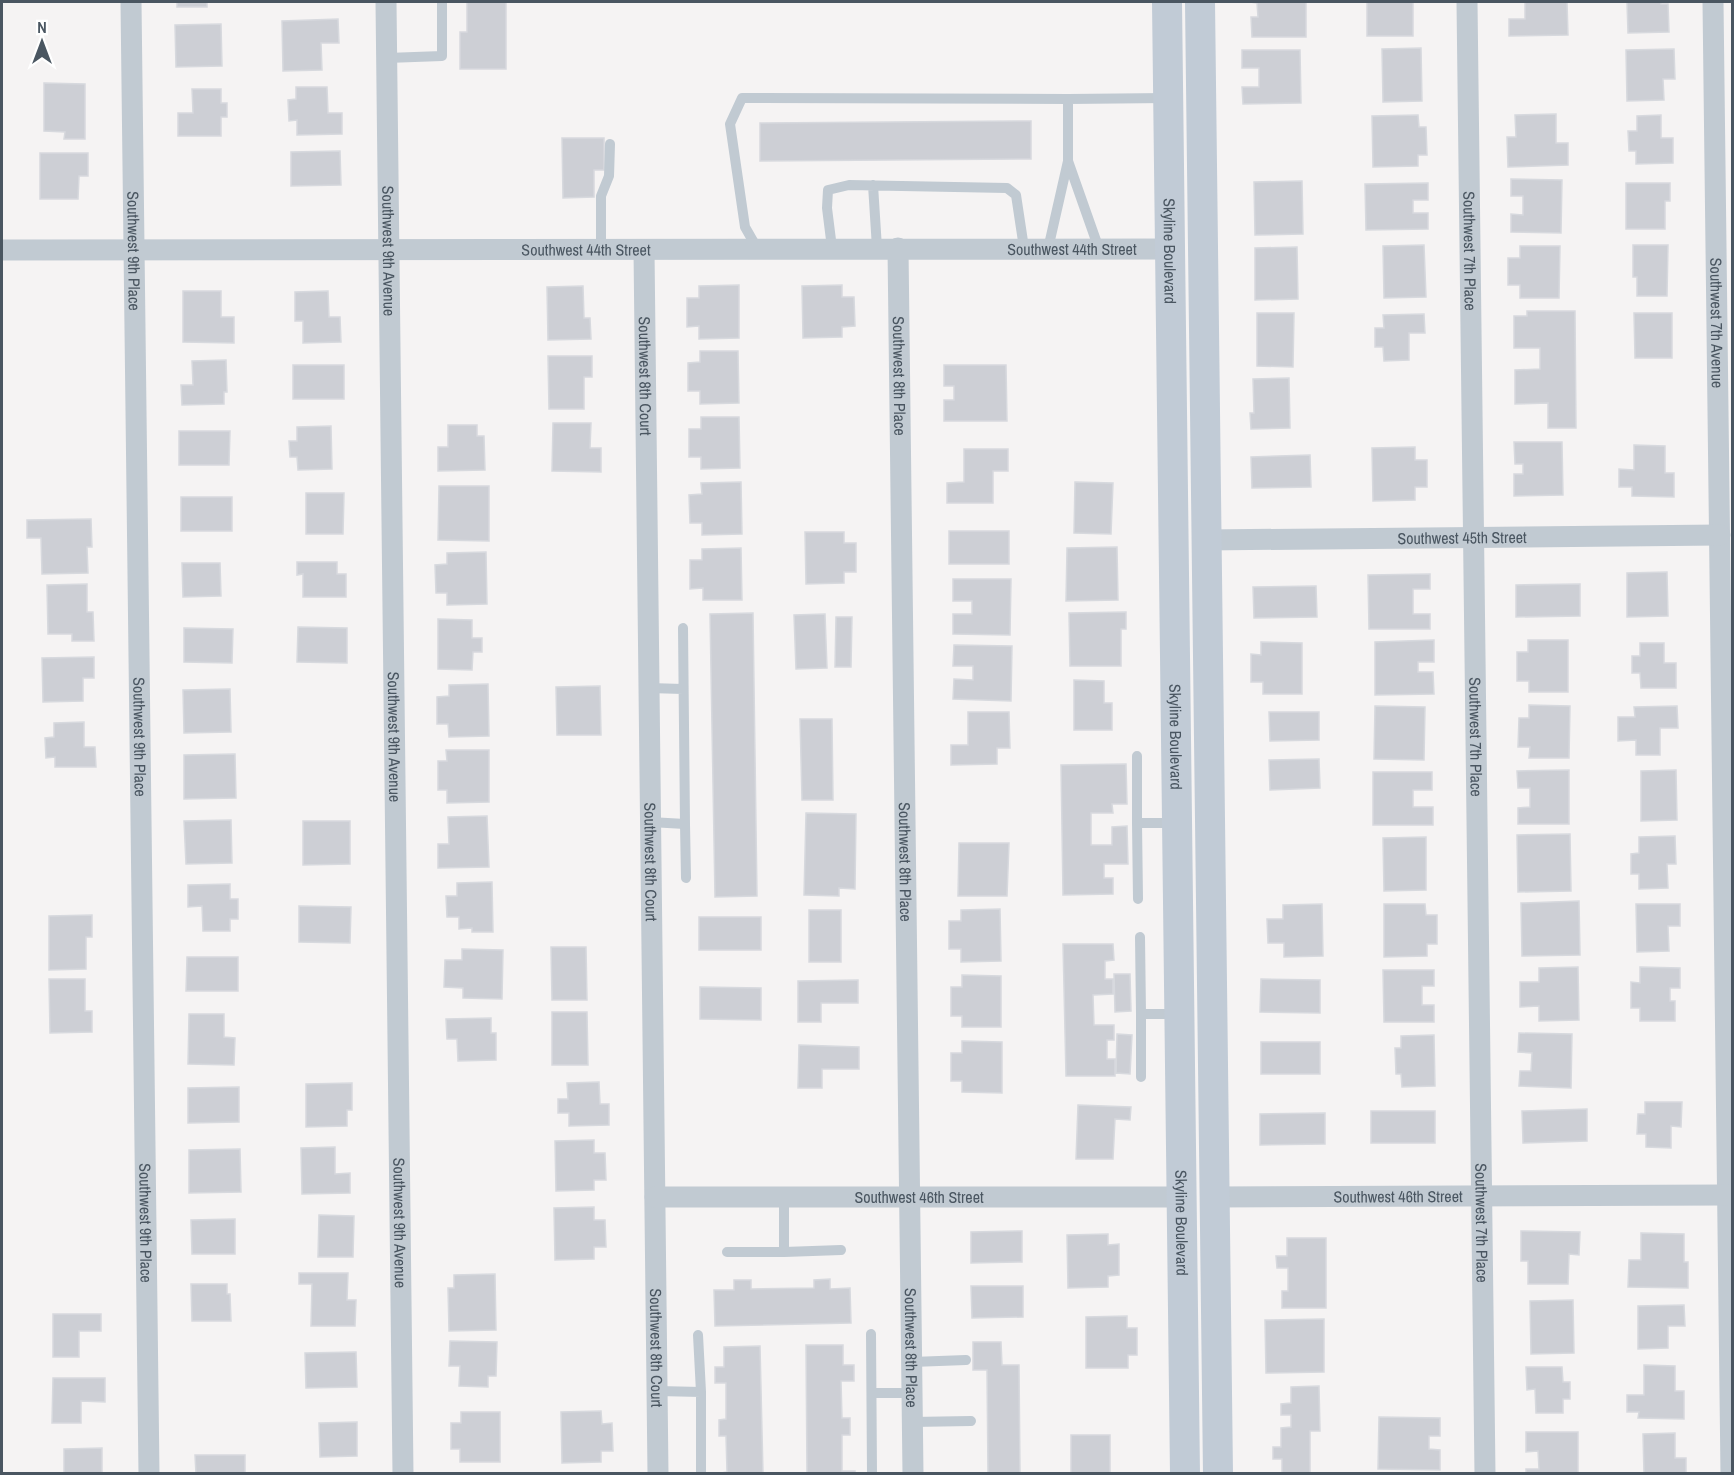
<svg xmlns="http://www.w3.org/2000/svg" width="1734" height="1475" font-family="'Archivo Narrow',sans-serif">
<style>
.building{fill:#cdcfd5;stroke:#d7d9de;stroke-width:1.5}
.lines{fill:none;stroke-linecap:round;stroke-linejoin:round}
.lane{stroke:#c1cad2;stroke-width:10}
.street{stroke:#c1cad2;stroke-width:21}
.secondary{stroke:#c1cbd6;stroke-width:30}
.labels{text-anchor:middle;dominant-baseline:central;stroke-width:4.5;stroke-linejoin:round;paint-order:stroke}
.street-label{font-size:16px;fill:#4a5661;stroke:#fff}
</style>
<rect width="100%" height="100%" fill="#f5f3f3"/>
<!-- building -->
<path class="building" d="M177,2H207V7H177Z
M467,2H506V69H460V32H467Z
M1250,2H1306V37H1252L1251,17H1258L1257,3Z
M1367,2H1413V36H1367Z
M1525,2H1567L1568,35L1509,36V19H1525Z
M1627,2H1661V4H1668L1669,32L1628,33Z
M338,19L339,43H321L322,70L283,71L282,21Z
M221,24L222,66L176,67L175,25Z
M1421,48L1422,101L1383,102L1382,49Z
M1674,49L1675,79H1663L1664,100L1627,101L1626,50Z
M1242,50H1300L1301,103L1243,104L1242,87H1259V68H1242Z
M44,83L85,84V139H64L65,132L44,131Z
M296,87H327L328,113H342V134L297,135V120L289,121L288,100L296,99Z
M192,89H221V103H227V117H221V136H178V113H193Z
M1556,114V143H1568V165L1508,167L1507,137H1516L1515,115Z
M1418,115L1419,127H1426L1427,155H1418V166L1373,167L1372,116Z
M1661,115V138H1673V163L1636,164V151H1629L1628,131H1637V116Z
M1031,121V159L760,161V123Z
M562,138H604V170H594V197L563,198Z
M340,151L341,185L291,186V152Z
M40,153H88V176H79L78,199H40Z
M1511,179L1562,180L1561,233L1511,232V214L1523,215V196H1511Z
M1302,181L1303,234L1255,235L1254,182Z
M1428,183V200H1413V213H1428V229L1366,230L1365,184Z
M1626,183H1670V201H1665V229H1626Z
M1424,245L1426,297L1384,298L1383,246Z
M1633,245H1668L1667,296H1637V277H1633Z
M1520,246H1560L1559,298H1520V285H1508V258H1520Z
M1297,247L1298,299L1255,300V248Z
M739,285V338L699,339V326L687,327V298H699V286Z
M842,285V297H854L855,326L842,327V337L803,338L802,286Z
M583,286L584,318H590L591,339L548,340L547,287Z
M183,291H221V317H234V343L183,342Z
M328,291L329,317H340L341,342L303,343V321H295V292Z
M1527,311H1575L1576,428H1548V403L1515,404V370L1540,369V348H1514V316H1527Z
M1257,313H1294L1293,367L1257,366Z
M1634,313H1672V358H1635Z
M1424,314L1425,333H1409V360L1384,361L1383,347H1375V328H1384L1383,315Z
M700,351H738L739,403L700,404V391H688V363L700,362Z
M548,356H592V377H584V409H549Z
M226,360L227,392H224V404L182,405L181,385H193L192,361Z
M293,365H344V399H293Z
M944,365H1006L1007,421H944V400H954V386H944Z
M1289,378L1290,428L1251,429L1250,413H1254L1253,379Z
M701,417H739L740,468L701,469V457H689V429H701Z
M553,423H591L590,448H601V472L552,471Z
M448,425H477V436H484L485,470L438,471V447H448Z
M331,426L332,469L298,470L297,457H290L289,441H297V427Z
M179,431H230L229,465H179Z
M1514,442H1562L1563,495L1514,496V474H1523V464H1515Z
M1634,445L1665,446V473H1674V497L1632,496V487H1619V469L1634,470Z
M1415,447V460H1427V487H1415V500L1373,501L1372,448Z
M964,449H1008V471H993V503H947V483L964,482Z
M1310,455L1311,487L1252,488L1251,457Z
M741,482L742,534L702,535V523H690L689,495L702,494L701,483Z
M1075,482L1113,483L1111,534L1074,533Z
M439,486H489V541L438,540Z
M306,493H344L343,534H306Z
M181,497H232V531H181Z
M91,519L92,547H87L88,573L42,574L41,538H27V520Z
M949,531H1009V564H949Z
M805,532H844V543H856V572H844V583L806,584Z
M1117,547L1118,600L1066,601L1067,548Z
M741,548L742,600H703V588L690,589V560H702V549Z
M486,552L487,604L447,605V593H436L435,565L447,564V553Z
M297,562H337V574H346V597H303V574L297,575Z
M182,563H220L221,596L183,597Z
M1667,572L1668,616L1627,617V573Z
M1430,574V589H1413V614H1430V629H1369L1368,575Z
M953,579H1011L1010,635L953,634V614H972V601H953Z
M87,584V612H93L94,641H72V634H48L47,585Z
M1580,584V616L1516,617V585Z
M1316,586L1317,617L1254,618L1253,587Z
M1126,612V629H1121V666H1070L1069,613Z
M753,613L757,896L715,897L710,614Z
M825,614L827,668L796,669L794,615Z
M836,617H852L851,667H835Z
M438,619L472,620V638H482V652H473L472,670L438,669Z
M298,627L347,628V663L297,662Z
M184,628L233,629L232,663L184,662Z
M1434,640V662H1418V672H1433L1434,694L1375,695V642Z
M1528,640H1568V692H1529V681H1517V652H1528Z
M1261,642L1302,643V694H1263V682H1251V654L1261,655Z
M1640,643H1664V663H1676V688H1641L1640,673H1632V656H1640Z
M954,645L1012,646L1011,701L953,699L954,679L973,680V666H953Z
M94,657V678H83V701L43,702L42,658Z
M1074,680L1104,681V703H1112V730H1074Z
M488,684L489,736L449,737L448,724H437V697L449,696V685Z
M600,686L601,735H557L556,687Z
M230,689L231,732L184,733L183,690Z
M1529,705L1570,706L1569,758H1529L1530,747H1518L1519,718H1529Z
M1375,706L1425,707L1424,760L1374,759Z
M1677,706L1678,728H1660V755H1636V740L1618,741V717H1635L1634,707Z
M968,712H1009L1010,748H997V764L951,765V745H968Z
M1269,712H1319V740L1270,741Z
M800,719H832L833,800H802Z
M84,722V747H95L96,767H55V757L46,758L45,738L54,737V723Z
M446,750H489V802L447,803V790H438V761H447Z
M235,754L236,798L184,799V755Z
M1319,759L1320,788L1270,790L1269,760Z
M1126,764L1127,804H1112L1113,813H1091V845H1112V827L1127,826L1128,864H1104V878H1113V894L1063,895L1061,765Z
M1569,770V824H1518V808L1530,807V788H1518L1517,771Z
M1676,770L1677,820L1641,821V771Z
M1373,772H1432V790H1413V807H1433V825H1373Z
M806,813L856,814L855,889L839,888V896L804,895Z
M487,816L489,867L438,868V844H449L448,817Z
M231,820L232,863L186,864L184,821Z
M303,821H350V864L303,865Z
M1570,834L1571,891L1518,892L1517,835Z
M1675,836L1676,864H1667L1668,888L1639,889V874H1631V854L1639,853V837Z
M1426,837V890L1384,891L1383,838Z
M959,843H1009L1007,896H958Z
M492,882L493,932H472V928L459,929V917H447L446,896H457V883Z
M230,884V899H238V919H230V931H203L202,906L188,907V885Z
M1579,901L1580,955L1522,956L1521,903Z
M1322,904L1323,956L1284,957V943H1268L1267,919H1283V905Z
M1384,904H1425L1426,915H1437V944H1427V956L1384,957Z
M1636,904H1680V926H1668L1669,951L1637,952Z
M299,906L351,907L350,943L299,942Z
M1000,909L1001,961L961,962V949H949V921H961V910Z
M809,910H841V962H809Z
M92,915V937H86V969L49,970V916Z
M699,917H761V950H699Z
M1063,944H1113L1114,960L1105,961V979H1113V994L1093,995L1094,1025H1114V1040H1107V1059H1115V1076H1066Z
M551,947H586L587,1000H552Z
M462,949L503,950L502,999L463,998V988L444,987L445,960H462Z
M187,957H238V991H186Z
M1578,967L1579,1020L1539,1021V1006L1520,1007V982H1539V968Z
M1640,967L1680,968V988H1670V1001H1675V1021H1640V1008H1631V982L1640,983Z
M1383,970H1434V986H1422V1005H1434V1022H1384Z
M1114,974H1130L1131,1011L1115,1012Z
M962,975L1001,976V1027H962V1016H951V987H962Z
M49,979H85V1011H92V1032L50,1033Z
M1261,979L1320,980V1013L1260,1012Z
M858,980V1003H821V1022H798V981Z
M700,987L761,988V1020L700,1019Z
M552,1012H587L588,1065H552Z
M189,1014H224V1037L235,1038L234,1065L188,1064Z
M491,1018V1033H496V1060L458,1061L457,1039H447L446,1019Z
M1519,1033L1572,1034L1571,1088L1519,1086L1520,1071H1531L1532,1053L1518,1052Z
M1117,1034L1132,1035L1130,1074L1116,1073Z
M1434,1035L1435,1086L1402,1087L1401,1074H1396L1395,1048H1401V1036Z
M962,1041L1002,1042V1093L962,1092V1081H951V1053H962Z
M1261,1042H1320V1074H1261Z
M799,1045L859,1047V1069H822V1088H798Z
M599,1082L600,1104H609V1125L569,1126V1113H558V1099H568L567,1083Z
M352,1083V1110H347V1126L306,1127V1084Z
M239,1087V1122L188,1123V1088Z
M1645,1102H1682L1681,1127L1671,1126V1148L1646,1147V1134H1637L1638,1114H1645Z
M1078,1105L1131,1107L1130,1120L1115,1119L1113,1159H1076Z
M1587,1109V1141L1523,1143L1522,1111Z
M1371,1111H1435V1143H1371Z
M1325,1113V1144L1260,1145V1114Z
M594,1140V1153H605L606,1180H594V1190L556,1191L555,1141Z
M335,1147V1174L350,1173V1193L302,1194L301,1148Z
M240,1149L241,1192L189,1193V1150Z
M594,1207V1220H605L606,1247H594V1259L555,1260L554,1208Z
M319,1215L354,1216L353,1257H318Z
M235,1219V1254H192L191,1220Z
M1022,1231V1262L971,1263V1232Z
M1521,1231L1580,1232L1579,1255L1569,1254L1568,1284H1528V1261H1521Z
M1641,1233L1684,1234V1262H1688V1288L1628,1287L1629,1260H1641Z
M1108,1234V1245L1119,1244V1275L1108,1276V1287L1068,1288L1067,1235Z
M1287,1238H1326V1308H1282V1291H1288V1268H1277L1276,1256H1287Z
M299,1273H348L347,1300H356L355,1326H311L312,1284H299Z
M495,1274L496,1330L449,1331L448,1288H454V1275Z
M830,1279V1289L850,1288L851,1323L715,1326L714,1290H734V1280H751V1289L814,1288V1280Z
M191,1284H227V1294H230L231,1321H192Z
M971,1286H1023V1317L972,1318Z
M1573,1300L1574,1353L1531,1354L1530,1301Z
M1684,1305L1685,1326H1668V1348L1638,1349V1306Z
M53,1314H101V1331H79V1357H53Z
M1127,1316V1328H1137V1355H1128V1368H1086V1317Z
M1324,1319V1372L1266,1373L1265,1320Z
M450,1341L497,1342L496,1376H488V1387L459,1386L460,1366H449Z
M973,1342H1001L1002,1365H1019L1020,1474H988L987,1370H973Z
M806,1345H843V1365H854V1381H841L842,1418H850V1435H842V1471H855V1474H807Z
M760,1346L763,1474H715L727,1472L726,1436H719V1420L726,1419V1383H715V1367H724V1347Z
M356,1352L357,1387L306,1388L305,1353Z
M1644,1365L1675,1366V1391H1684V1419L1638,1418L1639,1412H1627V1395H1644Z
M1526,1367H1562L1563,1382H1570V1399H1563V1413H1536L1535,1389L1527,1390Z
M53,1378H105V1402L81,1401V1423H52Z
M1319,1386L1320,1431H1310V1474H1282V1459H1273V1447H1281V1428L1291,1427V1415H1281V1404L1291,1403V1387Z
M601,1411L602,1424L612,1423L613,1451H601V1462L562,1463L561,1412Z
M461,1412H500V1462H460V1449H451V1423H461Z
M1379,1417L1440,1418V1436H1429V1449L1440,1450V1470L1378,1469Z
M357,1422V1456L320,1457L319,1423Z
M1526,1432H1578V1474H1526V1469H1539L1538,1451L1526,1452Z
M1675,1433V1458H1686V1474H1644L1643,1434Z
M1071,1435H1110V1474H1071Z
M102,1448V1474H64V1449Z
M195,1455H245V1474H196Z"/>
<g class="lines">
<!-- lane -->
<path class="lane" d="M387,58L442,56V2
M1068,99L1167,98
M873,185L877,248
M757,248L745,227L730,124L742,98L1068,99V161
M832,248L827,208L828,190L849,185L1007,188L1016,195L1024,248
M1048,249L1068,161L1099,249
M601,250V196L609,176L610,144
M649,688L683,689
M650,822L685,824L683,628
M1137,823V756
M685,824L686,878
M1138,899L1137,823H1177
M1140,937L1141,1014H1179
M1141,1014V1077
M727,1252H784V1197
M784,1252L841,1250
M871,1334L872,1474
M698,1335L701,1392
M912,1362L966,1360
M658,1391L701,1392V1474
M872,1393H912
M912,1422L971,1421"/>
<!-- street -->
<g class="street">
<path id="s1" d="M131,2L149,1474"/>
<path id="s2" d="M386,2L403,1474"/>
<path id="s3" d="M1467,2L1485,1474"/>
<path id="s4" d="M1713,2L1731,1474"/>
<path id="s5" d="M898,248L913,1474"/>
<path id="s6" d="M2,250C391,250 780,249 1170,249"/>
<path id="s7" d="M644,250L658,1474"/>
<path id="s8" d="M1206,540L1720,535"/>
<path id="s9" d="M655,1197H1181"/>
<path id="s10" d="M1214,1197L1727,1195"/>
</g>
<!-- secondary -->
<g class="secondary">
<path id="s11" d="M1167,2L1185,1474"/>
<path d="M1200,2L1218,1474"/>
</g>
</g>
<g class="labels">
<!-- street labels -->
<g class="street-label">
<text stroke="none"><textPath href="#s6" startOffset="584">Southwest 44th Street</textPath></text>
<text stroke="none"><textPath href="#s6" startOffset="1070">Southwest 44th Street</textPath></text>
<text stroke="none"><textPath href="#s1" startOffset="249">Southwest 9th Place</textPath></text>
<text stroke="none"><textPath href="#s2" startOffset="249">Southwest 9th Avenue</textPath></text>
<text stroke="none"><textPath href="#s11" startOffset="249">Skyline Boulevard</textPath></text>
<text stroke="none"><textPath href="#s3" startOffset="249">Southwest 7th Place</textPath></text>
<text stroke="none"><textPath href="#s4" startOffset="321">Southwest 7th Avenue</textPath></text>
<text stroke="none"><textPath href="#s5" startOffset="128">Southwest 8th Place</textPath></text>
<text stroke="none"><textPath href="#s7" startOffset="126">Southwest 8th Court</textPath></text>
<text stroke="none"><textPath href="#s8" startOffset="256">Southwest 45th Street</textPath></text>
<text stroke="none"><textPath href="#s11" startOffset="735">Skyline Boulevard</textPath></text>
<text stroke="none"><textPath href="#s3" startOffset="735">Southwest 7th Place</textPath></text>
<text stroke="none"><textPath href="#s1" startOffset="735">Southwest 9th Place</textPath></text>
<text stroke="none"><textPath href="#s2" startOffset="735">Southwest 9th Avenue</textPath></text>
<text stroke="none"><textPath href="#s5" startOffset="614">Southwest 8th Place</textPath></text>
<text stroke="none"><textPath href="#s7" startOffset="612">Southwest 8th Court</textPath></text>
<text stroke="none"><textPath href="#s10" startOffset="184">Southwest 46th Street</textPath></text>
<text stroke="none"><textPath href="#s9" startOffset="264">Southwest 46th Street</textPath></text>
<text stroke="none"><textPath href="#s1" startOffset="1221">Southwest 9th Place</textPath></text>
<text stroke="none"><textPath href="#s2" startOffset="1221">Southwest 9th Avenue</textPath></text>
<text stroke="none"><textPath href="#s11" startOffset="1221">Skyline Boulevard</textPath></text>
<text stroke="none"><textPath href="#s3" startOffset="1221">Southwest 7th Place</textPath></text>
<text stroke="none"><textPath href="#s5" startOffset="1100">Southwest 8th Place</textPath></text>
<text stroke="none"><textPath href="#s7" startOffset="1098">Southwest 8th Court</textPath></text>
</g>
</g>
<!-- border -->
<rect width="1734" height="1475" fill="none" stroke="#4a5661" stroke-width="6"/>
<!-- north arrow -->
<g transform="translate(42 42)" stroke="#ffffff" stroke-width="4.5" paint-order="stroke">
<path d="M0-4.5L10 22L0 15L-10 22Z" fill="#4a5661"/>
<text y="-9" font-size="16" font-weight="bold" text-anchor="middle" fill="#4a5661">N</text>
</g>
</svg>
